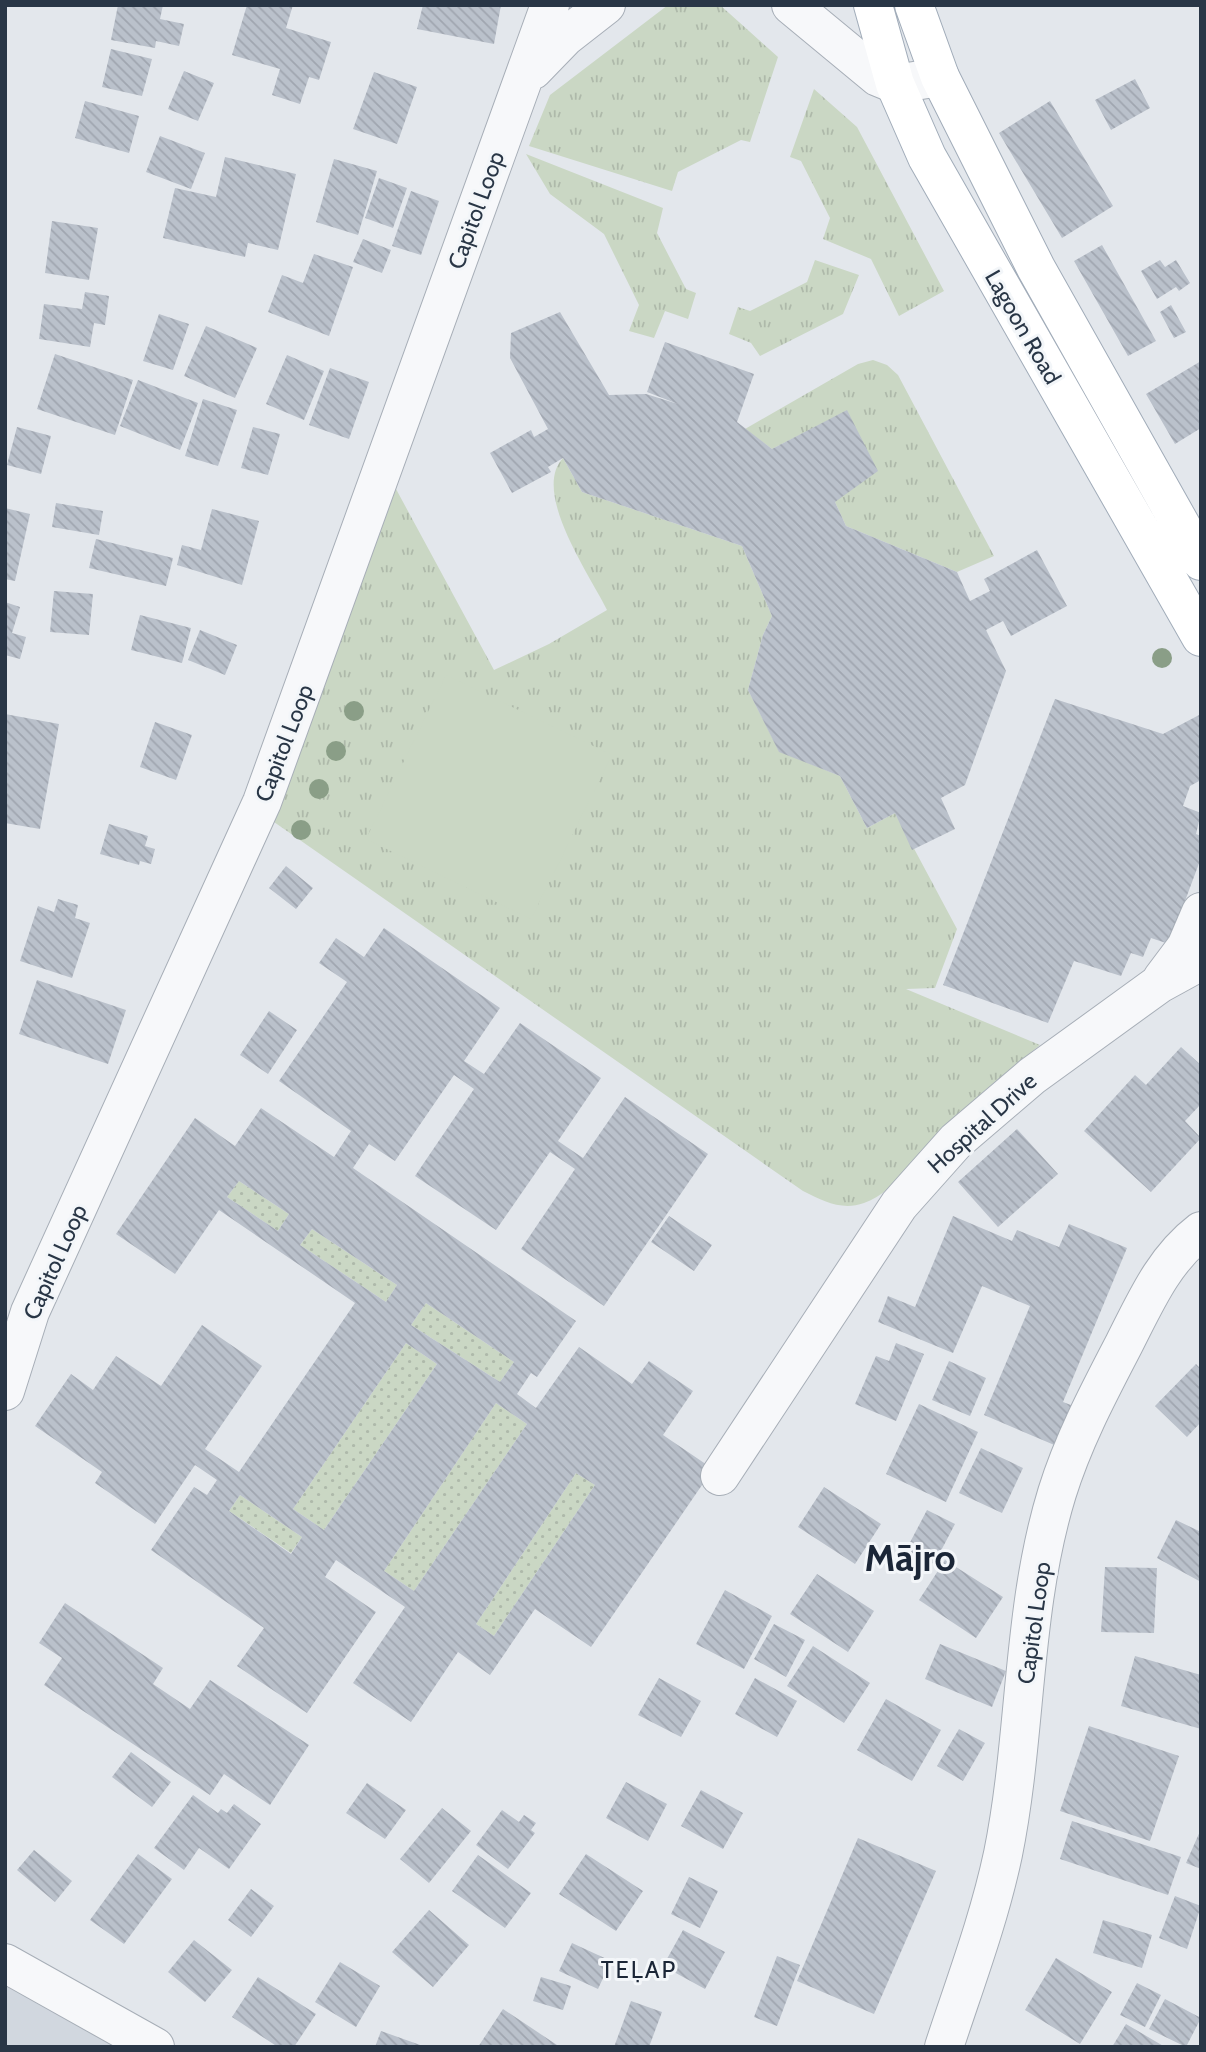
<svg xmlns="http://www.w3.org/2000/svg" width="1206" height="2052" font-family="Cabin,sans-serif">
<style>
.built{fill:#d1d7df}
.grass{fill:url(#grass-tufts)}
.park{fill:url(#park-dots)}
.pitch{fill:#cad7c4}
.building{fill:url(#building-back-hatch);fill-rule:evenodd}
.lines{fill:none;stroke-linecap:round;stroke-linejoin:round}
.minor-casing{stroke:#a7aeb7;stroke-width:40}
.major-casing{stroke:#a1acb9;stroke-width:40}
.minor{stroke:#f7f8fa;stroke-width:38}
.major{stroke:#fff;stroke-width:38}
.tree{fill:#8a9e87}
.labels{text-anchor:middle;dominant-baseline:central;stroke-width:6;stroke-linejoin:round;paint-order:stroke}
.street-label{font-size:23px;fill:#293646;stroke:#f3f6f9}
.neighbourhood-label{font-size:24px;letter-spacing:2px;fill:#1b2637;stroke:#f3f6f9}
.town-label{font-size:37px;font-weight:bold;fill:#1b2637;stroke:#f3f6f9}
</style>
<defs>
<pattern id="grass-tufts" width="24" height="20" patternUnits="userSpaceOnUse" patternTransform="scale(1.75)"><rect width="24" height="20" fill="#cad7c4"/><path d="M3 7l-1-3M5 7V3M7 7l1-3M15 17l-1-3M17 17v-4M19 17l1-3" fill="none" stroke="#aeb9aa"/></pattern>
<pattern id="park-dots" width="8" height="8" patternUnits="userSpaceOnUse" patternTransform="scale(1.75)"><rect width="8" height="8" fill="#cad7c4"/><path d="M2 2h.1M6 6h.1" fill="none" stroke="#aeb9aa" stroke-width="1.8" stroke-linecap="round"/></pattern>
<pattern id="building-back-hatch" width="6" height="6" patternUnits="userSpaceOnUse" patternTransform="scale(1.75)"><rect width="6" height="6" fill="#bac1cb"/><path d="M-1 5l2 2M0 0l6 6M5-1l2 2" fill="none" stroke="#a0a6b0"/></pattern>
</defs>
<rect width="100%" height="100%" fill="#e3e7ec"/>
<!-- built -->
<path class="built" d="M5,1982L125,2047H5Z"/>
<!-- grass -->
<path class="grass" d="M668,5H720L778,57L750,142L741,140L678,172L672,191L529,146L550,95Z
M814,89L857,127L944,291L899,316L871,259L823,239L830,218L801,161L790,157Z
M526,154L663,208L657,233L686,289L696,293L688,319L665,311L654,338L629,331L639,305L604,234L550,194Z
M815,260L859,275L843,314L760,356L751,343L729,334L738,307L750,311L807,282Z
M873,360L887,365L898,375L994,556L957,572L846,526L835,502L847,411L772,449L745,429L858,364Z
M563,458L582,492L742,546L772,616L763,635L748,690L779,751L840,776L867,828L895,813L957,929L935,988L906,989L1040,1045C1011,1069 981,1092 954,1119C928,1143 897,1192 864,1203C842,1211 823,1201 803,1191L274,822L396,489L494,670L549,644L607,610C590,575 531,492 563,458Z"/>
<!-- park -->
<path class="park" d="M239,1181L289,1214L278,1231L227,1197Z
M312,1229L397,1285L386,1302L300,1245Z
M426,1303L514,1362L500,1382L411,1325Z
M406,1343L437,1364L324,1530L293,1509Z
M496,1403L527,1424L414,1591L384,1571Z
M576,1473L595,1485L494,1636L476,1624Z
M240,1495L302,1537L291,1553L229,1511Z"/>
<!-- pitch -->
<path class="pitch" d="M446,675L612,755L531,919L366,839Z"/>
<!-- building -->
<path class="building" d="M118,5H163L160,19L184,24L179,46L156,41L155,48L111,40Z
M247,5H293L286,28L331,42L319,80L309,77L300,104L272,95L280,69L232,55Z
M423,5H501L494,44L417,29Z
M111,49L152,59L142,96L102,87Z
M184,71L214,83L198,121L168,109Z
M374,72L417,87L397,144L353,129Z
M1135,79L1150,108L1111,130L1095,100Z
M85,101L139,116L129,153L75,138Z
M1050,101L1113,206L1062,238L999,133Z
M160,136L205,153L191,189L146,172Z
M225,157L296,174L278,250L248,243L245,257L163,238L175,188L216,197Z
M334,159L377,171L358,235L316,222Z
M379,178L407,188L393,228L365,218Z
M411,191L439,201L421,255L392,246Z
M52,221L98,228L89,280L45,273Z
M363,239L391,250L382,273L353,262Z
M1102,245L1156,341L1128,356L1074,261Z
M314,254L353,267L329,336L268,312L282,275L303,283Z
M1160,260L1165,267L1176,260L1190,283L1179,291L1176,287L1157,299L1141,271Z
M85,292L109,296L105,325L94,323L90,347L39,339L44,304L82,309Z
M1171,305L1186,332L1174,338L1160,312Z
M560,312L609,395L646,394L678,404L647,392L665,342L754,374L737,422L772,449L847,410L878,471L835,502L846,526L957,572L970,601L990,591L984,579L1037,550L1067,606L1011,636L1003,621L986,630L1006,671L965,785L941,798L955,829L912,850L895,813L867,828L840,776L779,752L748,690L763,635L772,616L742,546L582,492L563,458L548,467L551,472L512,493L490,453L531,430L534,437L548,429L510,358L511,333Z
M159,314L189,324L173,370L143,361Z
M206,326L257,348L235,398L184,376Z
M55,354L133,380L115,435L37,409Z
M287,355L324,371L304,420L266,404Z
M1201,361V428L1175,444L1146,394Z
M330,368L369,382L349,439L309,425Z
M138,380L198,403L180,450L120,426Z
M203,399L237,410L218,466L185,456Z
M17,427L51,436L41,474L7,465Z
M253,427L280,434L268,475L241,468Z
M56,503L103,511L99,535L52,527Z
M5,508L30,514L15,581L5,579Z
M212,509L259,521L242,585L177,565L182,545L201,550Z
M96,539L173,558L166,586L89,568Z
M54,591L93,594L89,635L50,632Z
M5,602L20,607L12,633L26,637L20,659L5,655Z
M140,615L191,628L182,663L131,650Z
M200,630L237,645L225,675L188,660Z
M1055,699L1163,734L1201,714V780L1190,786L1183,806L1201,813L1196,834L1201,836V858L1169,944L1151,938L1143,957L1131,953L1121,976L1074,961L1048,1023L943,985Z
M5,714L59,724L40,829L5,823Z
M155,722L192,735L176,780L140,767Z
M109,824L148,836L145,846L155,849L151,864L140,861L139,865L100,854Z
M286,866L313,888L296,909L269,888Z
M58,899L78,905L75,918L90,923L72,978L20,961L38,906L54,912Z
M384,928L500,1008L464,1061L484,1074L520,1023L601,1078L558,1141L583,1158L625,1097L708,1154L604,1306L521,1249L575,1169L550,1152L496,1230L415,1176L474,1089L454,1075L395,1161L369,1144L353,1168L576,1321L537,1377L531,1373L517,1394L536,1408L579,1347L632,1384L649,1361L693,1391L663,1435L713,1469L591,1647L535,1609L490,1675L458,1652L411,1722L353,1683L405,1607L336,1560L325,1577L376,1612L307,1713L237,1666L264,1628L151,1550L194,1487L207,1495L217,1480L195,1465L155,1524L95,1483L102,1472L35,1426L71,1374L93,1390L116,1356L161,1386L202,1325L262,1366L205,1449L239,1472L355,1303L219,1210L175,1274L116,1234L195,1118L235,1146L261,1108L334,1157L351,1131L279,1081L347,982L319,963L336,938L364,957ZM239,1181L289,1214L278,1231L227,1197ZM312,1229L397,1285L386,1302L300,1245ZM426,1303L514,1362L500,1382L411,1325ZM406,1343L437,1364L324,1530L293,1509ZM496,1403L527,1424L414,1591L384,1571ZM576,1473L595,1485L494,1636L476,1624ZM240,1495L302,1537L291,1554L229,1511Z
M37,980L126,1010L108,1064L19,1034Z
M269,1011L297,1030L268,1074L240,1055Z
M1181,1047L1201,1065V1104L1185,1121L1201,1138L1151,1192L1084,1131L1135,1075L1146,1085Z
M1017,1129L1058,1174L998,1227L958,1182Z
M669,1216L712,1245L694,1271L651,1242Z
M953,1216L1012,1241L1017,1230L1059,1247L1069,1224L1127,1248L1063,1402L1076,1407L1059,1447L984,1415L1030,1306L982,1286L953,1353L878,1322L888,1296L915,1307Z
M896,1343L924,1354L896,1421L855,1404L876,1356L889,1361Z
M949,1361L986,1378L970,1416L932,1400Z
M1196,1364L1201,1369V1422L1187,1437L1155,1406Z
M919,1404L978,1432L946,1502L886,1474Z
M981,1448L1023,1468L1002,1513L959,1493Z
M824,1487L881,1524L855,1564L798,1527Z
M927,1510L955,1524L934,1564L906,1550Z
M1176,1520L1201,1532V1582L1157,1558Z
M945,1560L1003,1597L976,1638L919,1600Z
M1105,1567L1157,1568L1154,1633L1101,1632Z
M817,1574L874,1611L848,1652L790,1614Z
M725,1590L772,1616L744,1669L696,1644Z
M65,1603L163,1668L153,1684L190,1709L210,1680L309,1745L270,1805L224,1774L210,1795L44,1685L62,1658L39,1643Z
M774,1624L805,1640L786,1677L754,1659Z
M940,1644L1006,1671L992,1707L925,1679Z
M813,1646L870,1683L844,1723L787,1686Z
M1135,1656L1201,1675V1729L1121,1706Z
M659,1678L701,1701L681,1737L638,1715Z
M755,1678L797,1701L777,1737L735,1714Z
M886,1699L941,1730L912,1781L857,1750Z
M1089,1726L1179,1756L1150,1841L1060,1811Z
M959,1729L985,1743L963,1781L937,1766Z
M131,1752L171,1782L152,1807L112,1777Z
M626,1782L667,1804L648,1841L606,1818Z
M367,1783L406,1810L385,1839L346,1813Z
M701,1790L743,1813L723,1849L681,1826Z
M193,1795L218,1813L221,1809L227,1813L234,1804L261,1824L229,1869L199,1848L184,1870L154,1848Z
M442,1808L471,1831L429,1883L400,1859Z
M502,1810L519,1822L524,1815L536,1823L531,1830L535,1833L508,1869L476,1845Z
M1072,1821L1181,1857L1168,1895L1060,1859Z
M1201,1829V1869L1186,1863Z
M858,1838L936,1871L874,2014L797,1981Z
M34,1850L72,1881L55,1902L17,1870Z
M138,1854L172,1879L124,1944L90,1920Z
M586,1854L643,1891L616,1931L559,1894Z
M478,1855L531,1893L505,1928L452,1891Z
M689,1877L718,1891L700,1928L671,1914Z
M251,1889L274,1906L251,1937L228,1920Z
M1175,1896L1201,1906L1187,1949L1159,1938Z
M429,1910L469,1945L433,1987L392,1952Z
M1103,1920L1152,1935L1142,1968L1093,1953Z
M683,1930L725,1952L705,1989L663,1966Z
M194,1940L232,1970L205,2002L168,1972Z
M572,1943L611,1961L598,1989L559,1971Z
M777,1956L800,1965L777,2026L754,2017Z
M1056,1958L1112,1992L1080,2044L1025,2010Z
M340,1962L380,1986L356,2027L315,2002Z
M258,1977L316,2014L294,2047H278L232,2017Z
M541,1977L571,1986L563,2010L533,2001Z
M1137,1983L1161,1995L1145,2027L1120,2015Z
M1165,1999L1201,2018L1186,2047L1149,2029Z
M631,2001L662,2012L649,2047H614Z
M503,2009L560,2047H478Z
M1126,2024L1165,2047H1112Z
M381,2031L423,2046V2047H375Z"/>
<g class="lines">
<defs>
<path id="minor" d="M791,5L878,77L895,84L940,77
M533,70L565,37L606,5
M1162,979L1186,947L1201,912
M5,1391L30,1312L262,802L550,5
M720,1476L899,1205L956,1141L1032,1076L1159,984L1201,961
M5,1963L155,2047
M944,2047C965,1983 989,1920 1003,1854C1027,1736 1021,1610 1057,1493C1073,1441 1099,1392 1124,1344C1145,1303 1163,1260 1201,1231"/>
<path id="major" d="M873,5L895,84L927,157L1201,637
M914,5L940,77L1036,268L1201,561"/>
</defs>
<!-- minor casing -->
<use href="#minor" class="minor-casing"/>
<!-- major casing -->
<use href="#major" class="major-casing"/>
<!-- minor -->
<use href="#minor" class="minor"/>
<!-- major -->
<use href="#major" class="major"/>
</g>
<!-- trees -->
<g class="tree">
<circle cx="1162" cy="658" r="10"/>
<circle cx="354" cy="711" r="10"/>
<circle cx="336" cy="751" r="10"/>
<circle cx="319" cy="789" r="10"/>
<circle cx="301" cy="830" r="10"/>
</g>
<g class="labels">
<!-- street labels -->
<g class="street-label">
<text transform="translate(476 210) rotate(-70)">Capitol Loop</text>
<text transform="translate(1023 327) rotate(60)">Lagoon Road</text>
<text transform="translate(284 743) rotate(-69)">Capitol Loop</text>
<text transform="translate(982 1123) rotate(-42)">Hospital Drive</text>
<text transform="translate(55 1262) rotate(-66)">Capitol Loop</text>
<text transform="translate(1034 1623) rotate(-82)">Capitol Loop</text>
</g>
<!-- neighbourhood labels -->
<g class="neighbourhood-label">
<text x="639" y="1969">TEḶAP</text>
</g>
<!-- town labels -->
<g class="town-label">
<text x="910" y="1557">Mājro</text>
</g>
</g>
<!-- border -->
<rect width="1206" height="2052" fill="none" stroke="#293646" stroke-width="14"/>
</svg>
